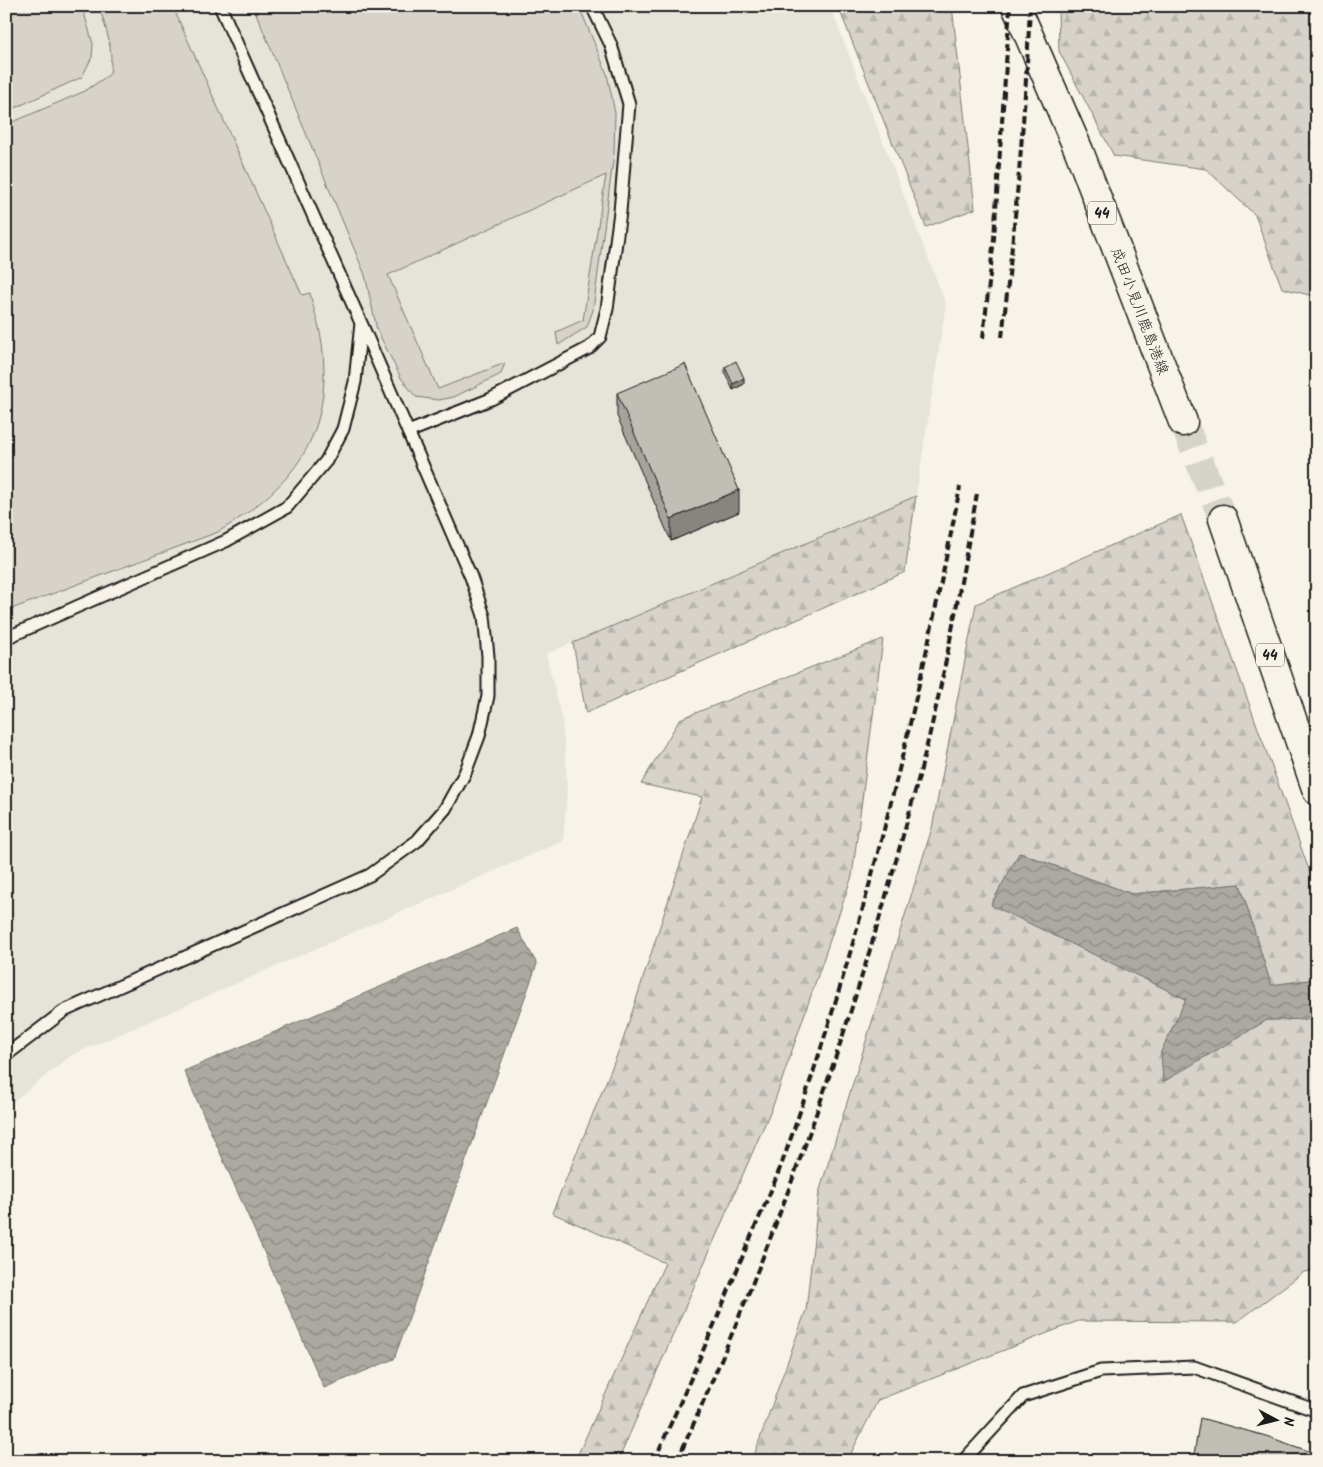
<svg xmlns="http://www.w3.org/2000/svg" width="1323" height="1467" font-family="Kalam,'Klee One',sans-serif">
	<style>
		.built { fill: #e6e3d9 }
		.grass { fill: #d7d3cb; stroke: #7a7874 }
		.forest { fill: url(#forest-firs); stroke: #7a7874 }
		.water { fill: url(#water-waves); stroke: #72716c }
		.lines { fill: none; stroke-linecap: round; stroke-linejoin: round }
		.primary-tunnel { stroke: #d6d3c9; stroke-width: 28; stroke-dasharray: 28 14; stroke-linecap: butt }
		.lane-casing { stroke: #1c1c1c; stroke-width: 15 }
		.primary-casing { stroke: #1c1c1c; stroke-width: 31 }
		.lane { stroke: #f7f3e8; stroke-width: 11 }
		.primary { stroke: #f7f3e8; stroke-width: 28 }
		.rail { stroke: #1c1c1c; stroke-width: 4; stroke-dasharray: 8 4; stroke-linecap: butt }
		.wall { fill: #a5a39c; stroke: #1c1c1c }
		.shaded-wall { fill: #86857f; stroke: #1c1c1c }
		.building { fill: #c0beb5; stroke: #1c1c1c }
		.labels { text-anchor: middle; stroke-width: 4; stroke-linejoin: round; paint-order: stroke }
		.shield { fill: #f7f3e8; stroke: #5e5c59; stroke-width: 1 }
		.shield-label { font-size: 14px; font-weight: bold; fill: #1c1c1c }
		.street-label { font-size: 15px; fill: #1c1c1c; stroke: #f7f3e8 }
	</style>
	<defs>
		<pattern id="forest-firs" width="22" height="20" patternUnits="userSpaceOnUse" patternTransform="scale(1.25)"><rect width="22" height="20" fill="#d7d3cb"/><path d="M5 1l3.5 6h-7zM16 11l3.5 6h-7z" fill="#b8b5ae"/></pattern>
		<pattern id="water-waves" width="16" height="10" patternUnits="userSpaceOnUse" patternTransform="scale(1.25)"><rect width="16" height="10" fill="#aca9a2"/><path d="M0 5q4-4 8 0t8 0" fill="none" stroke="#8b8983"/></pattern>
	</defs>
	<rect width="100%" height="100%" fill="#f7f3e8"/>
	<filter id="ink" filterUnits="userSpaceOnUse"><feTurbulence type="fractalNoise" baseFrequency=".02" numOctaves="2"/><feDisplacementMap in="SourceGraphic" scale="10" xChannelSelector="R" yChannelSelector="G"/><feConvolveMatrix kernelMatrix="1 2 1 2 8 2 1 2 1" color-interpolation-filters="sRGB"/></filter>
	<g filter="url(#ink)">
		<!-- built -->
		<path class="built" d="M 6,6 L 830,6 L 946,304 L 916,496 L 546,654 L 562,720 L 566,761 L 567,790 L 563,841 L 72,1055 L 6,1107 Z"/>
		<!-- grass -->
		<path class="grass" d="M 6,6 L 82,6 L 93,44 L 92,57 L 82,77 L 6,112 Z
			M 99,6 L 171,6 L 176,14 L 302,295 L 310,293 C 314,312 322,333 323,353 C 331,441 289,489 218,532 L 6,611 L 6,125 L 85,91 L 110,74 C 114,50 106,29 99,6 Z
			M 253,6 L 579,6 L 607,74 L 615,113 L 614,154 L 593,310 L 587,327 L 558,345 L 556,332 L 583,320 L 606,175 L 388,275 L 438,389 L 505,363 L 501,374 L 454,397 L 439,400 L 416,397 L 401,378 L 377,330 L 365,275 Z"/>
		<!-- forest -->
		<path class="forest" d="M 838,6 L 952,6 L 975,209 L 926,227 Z
			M 1058,6 L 1317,6 L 1317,297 L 1282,288 L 1255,215 L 1206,169 L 1114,156 L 1059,51 Z
			M 916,496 L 905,572 L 586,713 L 573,643 Z
			M 1181,515 L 1317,892 L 1317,979 L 1271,985 L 1240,884 L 1132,894 L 1020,853 L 991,904 L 1186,999 L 1161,1052 L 1164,1081 L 1267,1020 L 1317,1019 L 1317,1270 L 1304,1272 L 1237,1322 L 1078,1321 L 878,1400 L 847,1461 L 752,1461 L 806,1310 L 819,1193 L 932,828 L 976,604 Z
			M 883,639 L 852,876 L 774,1103 L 618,1461 L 575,1461 L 665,1263 L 552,1213 L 622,1043 L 702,797 L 641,784 L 680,719 Z"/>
		<!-- water -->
		<path class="water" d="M 1019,853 L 1132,894 L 1240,884 L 1271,985 L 1317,979 L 1317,1019 L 1267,1020 L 1163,1082 L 1161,1052 L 1186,999 L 991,905 Z
			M 517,928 L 537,964 L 394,1359 L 324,1388 L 184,1071 Z"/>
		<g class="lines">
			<!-- primary-tunnel -->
			<path class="primary-tunnel" d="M 1183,422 L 1223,519"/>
			<!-- lane casing -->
			<g class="lane-casing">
				<path id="lane" d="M 408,432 L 491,399 L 589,348 L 600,337 L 607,309 L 620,212 L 629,104 L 611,45 L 592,6
					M 6,638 L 226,541 L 287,507 L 326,461 L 343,429 L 355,382 L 361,323 L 220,6
					M 6,1055 L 64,1011 L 370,875 L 417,841 L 445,809 L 465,773 L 479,736 L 488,696 L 488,656 L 484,616 L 471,577 L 361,323
					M 963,1461 L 1023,1396 L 1101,1371 L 1194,1367 L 1317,1411"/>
			</g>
			<!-- primary casing -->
			<g class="primary-casing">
				<path id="primary" d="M 1016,6 L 1079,151 L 1183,422
					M 1223,519 L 1317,791"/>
			</g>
			<!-- lane -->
			<use href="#lane" class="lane"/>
			<!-- primary -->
			<use href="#primary" class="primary"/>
			<!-- rail -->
			<path class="rail" d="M 1002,337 C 1015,227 1025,117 1030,6
				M 983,338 L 994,238 L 1010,6
				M 654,1461 C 686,1390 717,1320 746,1248 C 758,1220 771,1192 782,1163 C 861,943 916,717 960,487
				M 677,1461 C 762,1272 833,1081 890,882 C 908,818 926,754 940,689 C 954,624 965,559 977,494"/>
		</g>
		<!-- wall -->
		<path class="wall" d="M 725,367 L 744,384 L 733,390 L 725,373 Z
			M 617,393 L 739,512 L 671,541 L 617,416 Z"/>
		<!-- shaded-wall -->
		<path class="shaded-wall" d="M 744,378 L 744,384 L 733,390 L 733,384 Z
			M 739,490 L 739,512 L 671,541 L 671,519 Z"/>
		<!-- building -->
		<path class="building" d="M 736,361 L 744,378 L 733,384 L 725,367 Z
			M 685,364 L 739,490 L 671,519 L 617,393 Z
			M 1200,1418 L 1266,1436 L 1317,1454 L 1317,1461 L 1193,1461 Z"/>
	</g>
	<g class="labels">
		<!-- shield labels -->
		<g class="shield">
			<rect x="1088" y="201.5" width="28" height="23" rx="4"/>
			<rect x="1256" y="643.5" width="28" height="23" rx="4"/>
		</g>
		<g class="shield-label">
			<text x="1102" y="218">44</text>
			<text x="1270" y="660">44</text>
		</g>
		<!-- street labels -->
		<g class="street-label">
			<text transform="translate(1140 311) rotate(69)" y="5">成田小見川鹿島港線</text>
		</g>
	</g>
	<!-- margin -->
	<rect width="1323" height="1467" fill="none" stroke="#f7f3e8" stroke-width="25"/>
	<rect x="12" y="12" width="1298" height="1442" fill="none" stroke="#1c1c1c" stroke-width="2" filter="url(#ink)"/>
	<!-- north arrow -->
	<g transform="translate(1276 1420) rotate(97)" stroke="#f7f3e8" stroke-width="4" paint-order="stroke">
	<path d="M0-4L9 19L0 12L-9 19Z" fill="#1c1c1c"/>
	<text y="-8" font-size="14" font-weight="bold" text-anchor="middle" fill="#1c1c1c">N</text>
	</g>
</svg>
